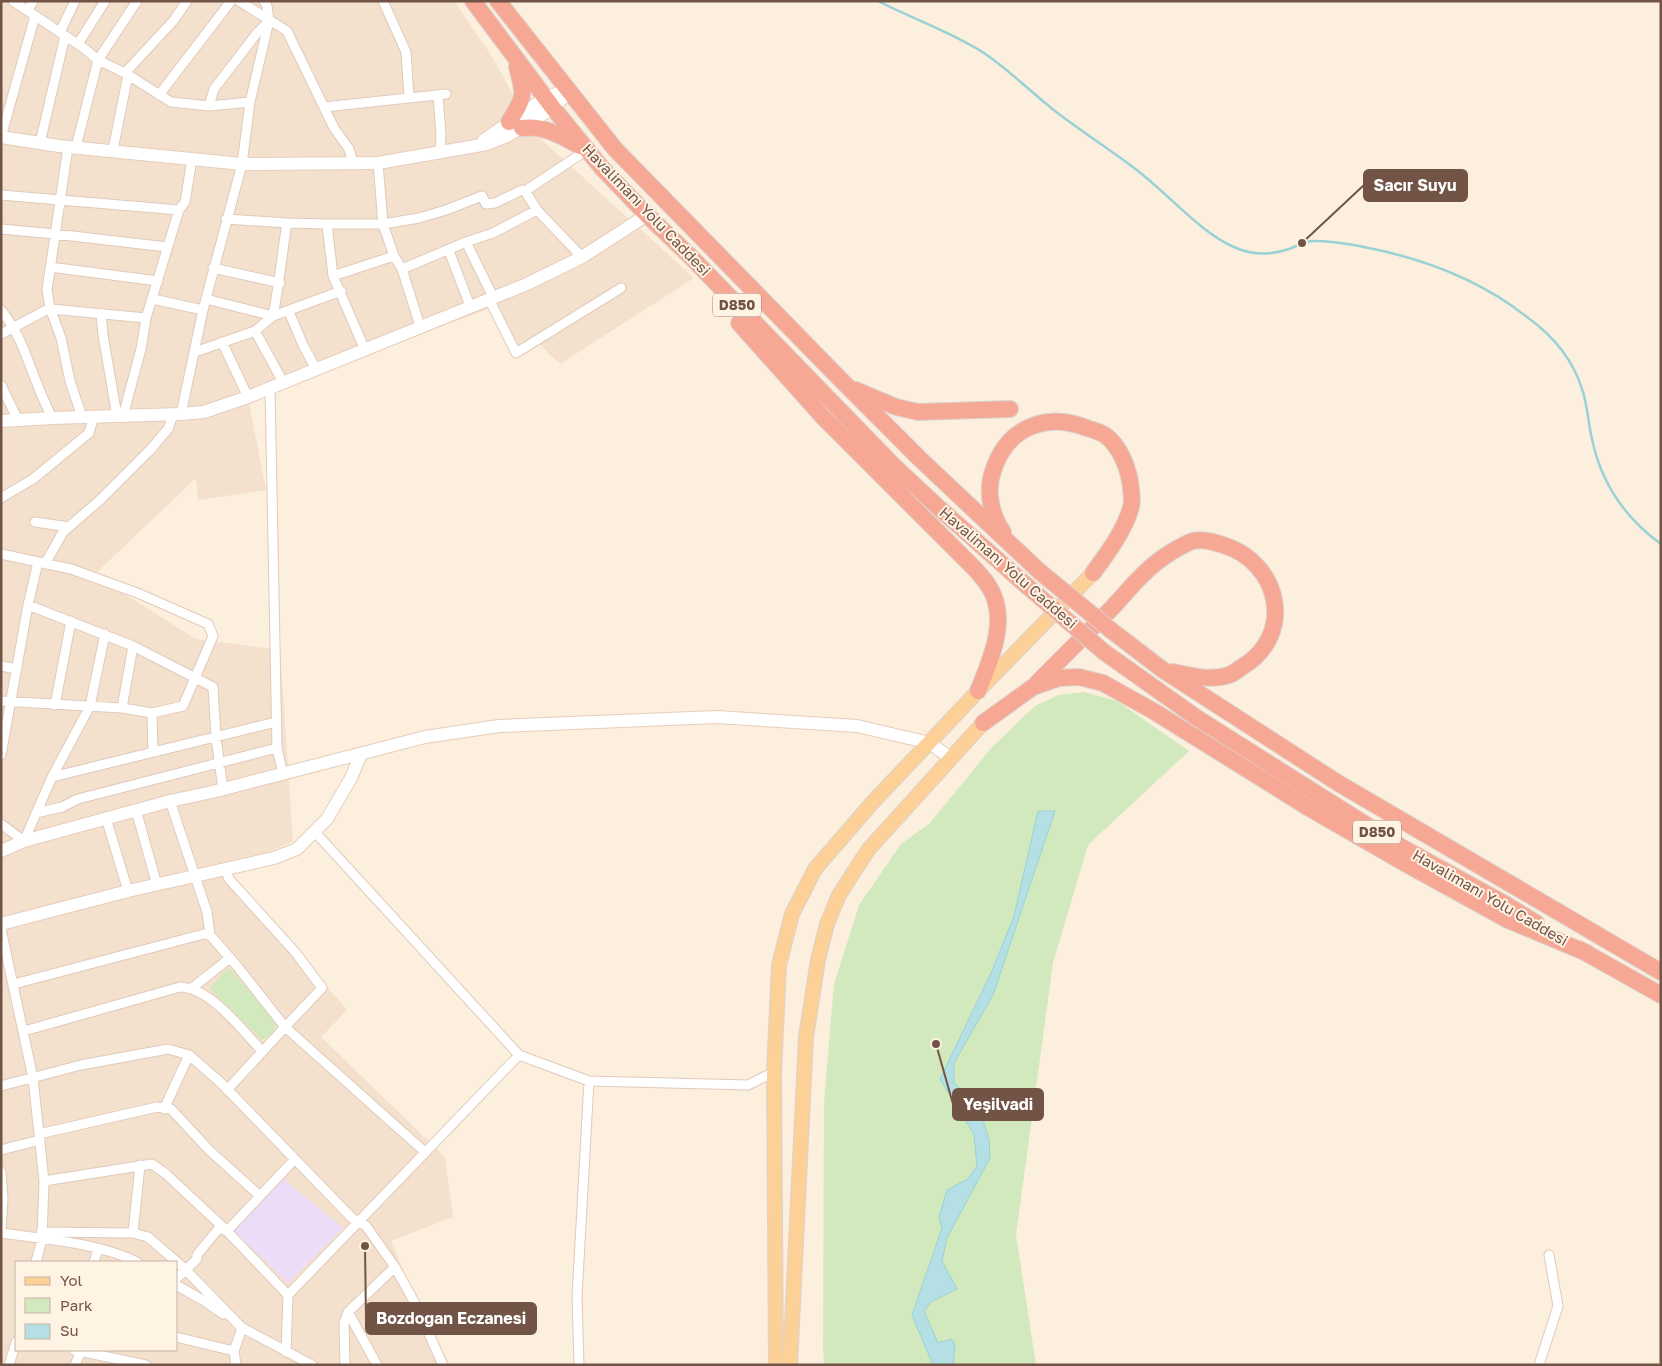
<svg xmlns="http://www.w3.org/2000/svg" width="1662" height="1366" font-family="'Golos Text',sans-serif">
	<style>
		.residential { fill: #f3e0cd; fill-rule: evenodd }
		.education { fill: #ecdcf8 }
		.green { fill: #d2e9be }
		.water { fill: #b4e0e5; stroke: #9ad1d6 }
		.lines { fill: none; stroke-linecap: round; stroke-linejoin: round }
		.stream { stroke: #9ad1d6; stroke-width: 2.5 }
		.street-casing { stroke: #e0cabb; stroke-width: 11 }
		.secondary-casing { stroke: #e7cdbb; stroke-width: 14 }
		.primary-casing { stroke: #dad3cf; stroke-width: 16 }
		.highway-casing { stroke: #dad3cf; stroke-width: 18 }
		.street { stroke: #fff; stroke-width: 9 }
		.secondary { stroke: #fff; stroke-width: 12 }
		.primary { stroke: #fcd096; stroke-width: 14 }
		.highway { stroke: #f7a894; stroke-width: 16 }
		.highway-bridge-casing { stroke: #dad3cf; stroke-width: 18; stroke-linecap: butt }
		.highway-bridge { stroke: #f7a894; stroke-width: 16 }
		.labels { text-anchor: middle; stroke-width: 4; stroke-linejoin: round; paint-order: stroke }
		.shield { fill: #fff3e4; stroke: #9c8476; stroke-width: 1 }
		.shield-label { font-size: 14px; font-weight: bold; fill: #725447 }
		.street-label { font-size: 15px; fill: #725447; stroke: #fff3e4 }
		.leader { fill: none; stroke: #725447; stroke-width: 2 }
		.callout-dot { fill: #725447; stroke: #fff3e4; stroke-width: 2 }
		.callout { fill: #725447; stroke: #725447; stroke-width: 2 }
		.callout-label { font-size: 16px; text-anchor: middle; font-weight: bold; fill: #fff }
	</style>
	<rect width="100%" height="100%" fill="#fcefde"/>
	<!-- residential -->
	<path class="residential" d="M 1,1 L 454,1 L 493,58 L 533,132 L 694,278 L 560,364 L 537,342 L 518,356 L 488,309 L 248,398 L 266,490 L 198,500 L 196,478 L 94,575 L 196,639 L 280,650 L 293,841 L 228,871 L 347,1010 L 321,1037 L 445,1157 L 453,1217 L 391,1241 L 441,1365 L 1,1365 ZM 16,1262 L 176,1262 L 176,1350 L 16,1350 Z"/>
	<!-- education -->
	<path class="education" d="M 282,1178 L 343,1228 L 288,1283 L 233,1230 Z"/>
	<!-- green -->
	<path class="green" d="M 1084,692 L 1117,701 L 1189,751 L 1088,845 L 1053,963 L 1016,1235 L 1036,1365 L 824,1365 L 823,1349 L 824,1103 L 834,984 L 859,905 L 901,844 L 930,823 L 992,747 L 1035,706 L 1058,695 Z
		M 229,968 L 272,1016 L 276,1024 L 273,1032 L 262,1040 L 209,988 Z"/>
	<!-- water -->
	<path class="water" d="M 1038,811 L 1055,811 L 993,995 L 954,1063 L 954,1083 L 979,1107 L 989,1140 L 990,1158 L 947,1238 L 942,1261 L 957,1289 L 931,1302 L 924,1311 L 938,1343 L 951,1339 L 955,1344 L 953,1365 L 933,1365 L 912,1315 L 942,1228 L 939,1217 L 947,1190 L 968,1179 L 977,1166 L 974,1134 L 940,1079 L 992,971 L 1014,916 Z"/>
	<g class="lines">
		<!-- stream -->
		<path class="stream" d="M 878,1 C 913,19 951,32 984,53 C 1009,70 1031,92 1055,111 C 1082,132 1111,150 1138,171 C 1168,194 1201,233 1234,247 C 1251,255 1271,255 1289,249 C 1299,245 1307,240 1318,241 C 1332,241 1346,244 1359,246 C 1419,257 1479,279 1527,317 C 1552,335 1573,360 1582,389 C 1588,406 1588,423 1592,439 C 1601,482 1625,518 1661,544"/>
		<!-- street casing -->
		<g class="street-casing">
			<path id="street" d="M 13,1 L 85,49 L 98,60 L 125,73 L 171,102 L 209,106 L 250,102
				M 239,1 L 287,31 L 334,128 L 349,149 L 353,163
				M 383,1 L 406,52 L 409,98
				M 28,11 L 33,1
				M 60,32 L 75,1
				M 78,44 L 105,1
				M 125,73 L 174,20 L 187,1
				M 159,95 L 231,1
				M 438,95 L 441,135 L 440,154
				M 209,106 L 214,89 L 257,33 L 269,21
				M 324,107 L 446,94
				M 1,137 L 35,16
				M 40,143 L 65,36
				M 68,147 L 47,290 L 50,308 L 61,338 L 70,381 L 82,417
				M 76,147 L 98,60 L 137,1
				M 113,150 L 128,75
				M 1,195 L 179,210
				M 226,219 L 287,223 L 327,224
				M 1,229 L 55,234 L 167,247
				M 466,242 L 493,297
				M 449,251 L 470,306
				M 582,257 L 537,210 L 525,191 L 587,150
				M 50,267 L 158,281
				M 213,268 L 280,283
				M 402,269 L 466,242 L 493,233 L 537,210
				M 333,276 L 394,256
				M 153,299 L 203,310
				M 206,299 L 273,316 C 279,285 282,254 287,223
				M 489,299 L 516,353 L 621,288
				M 51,309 L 146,318
				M 1,310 C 21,335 26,357 38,386 C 42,397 47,407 52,418
				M 289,312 L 303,345 L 316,369
				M 101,313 L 103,335 L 117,416
				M 420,326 L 402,269 L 394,256 L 383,224 L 419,218 L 446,210 L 482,196 L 486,204 L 495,203 L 522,190 L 525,191
				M 255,331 L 283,382
				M 1,334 L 50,308
				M 222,342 L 248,397
				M 365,350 L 333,276 L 327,224 L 383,224 L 378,163
				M 195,352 L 255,331 L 273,316 L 341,291
				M 1,385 L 18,420
				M 270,388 L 277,748 L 283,774
				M 181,414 L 203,310 L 242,164 L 250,102 L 269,21 L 267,6 L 264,1
				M 123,416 L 141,349 L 146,318 L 179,210 L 185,202 L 192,159
				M 1,498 L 33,479 L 89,433 L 94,416
				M 35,522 L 69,527
				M 1,554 L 71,569 L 140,594 L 208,624 L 213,636 L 183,706 L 152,713 L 153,752
				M 45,564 L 63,532 L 100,500 L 151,449 L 168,429 L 173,415
				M 28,605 L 133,646 L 213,687 L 216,737 L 223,790
				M 1,666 L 17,669
				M 1,701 L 122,708 L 152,713
				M 55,705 L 71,621
				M 122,708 L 133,646
				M 1,755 L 28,605 L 38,562
				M 52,777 L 276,722
				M 170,801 L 207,912 L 210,935
				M 136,810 L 157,885
				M 36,813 L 62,807 L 78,799 L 277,748
				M 106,818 L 128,891
				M 1,824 L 24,841 L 52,777 L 90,706 L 105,634
				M 225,869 L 229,879 L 296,953 L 322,988 L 285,1027 L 425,1152
				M 1,929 L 33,1078 L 44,1181 L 42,1239 L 36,1262
				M 14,984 L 204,934 L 210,935 L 237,966 L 285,1027 L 227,1090
				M 192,988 L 230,958
				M 24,1031 L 180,987 C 211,988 242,1030 262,1051
				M 519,1055 L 589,1081 L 748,1085 L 774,1072
				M 1,1086 L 81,1065 L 168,1049 L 189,1055 L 221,1083 L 352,1218 L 366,1226 L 395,1267 L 416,1305 L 443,1365
				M 164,1109 L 189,1055
				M 39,1134 L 157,1107 L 171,1109 L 209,1150 L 260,1196
				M 1,1150 L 40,1140
				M 1,1172 L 3,1199 L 1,1230
				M 44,1181 L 152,1164 L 166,1174 L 227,1231 L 288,1295
				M 41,1232 L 133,1233 L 148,1237 L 186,1270 L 242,1328 L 234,1351 L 236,1365
				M 1,1233 C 44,1239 99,1243 137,1262
				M 133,1233 L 140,1165
				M 94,1262 L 98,1249
				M 176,1279 L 197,1259 L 197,1255 L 219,1228 L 227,1231 L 295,1159
				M 176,1285 L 206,1302 L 223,1314
				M 348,1312 L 377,1365
				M 239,1326 L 312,1365
				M 176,1337 L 234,1351
				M 74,1350 L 146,1365
				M 286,1352 L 288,1295 L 519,1055 L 314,831
				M 9,1365 L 16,1342
				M 75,1365 L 81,1351
				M 345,1365 L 344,1323 L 348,1312 L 395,1267
				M 579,1365 L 577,1297 L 589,1081
				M 1539,1365 L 1558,1306 L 1549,1255"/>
		</g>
		<!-- secondary casing -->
		<g class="secondary-casing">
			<path id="secondary" d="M 1,137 L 59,146 L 242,164 L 378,163 L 487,144 L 505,137 L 553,108 L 569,92
				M 484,140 L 545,98 L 567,90
				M 1,421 L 52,418 L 181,414 L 204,412 L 248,397 L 527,284 L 582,257 L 647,215
				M 1,851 L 24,841 L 170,801 L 212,792 L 425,737 L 499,726 L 717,717 L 857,726 L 930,743 L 950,758
				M 1,924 L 128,891 L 274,858 L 297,849 L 327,819 L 351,778 L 361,754"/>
		</g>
		<!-- primary casing -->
		<g class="primary-casing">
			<path id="primary" d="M 776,1365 L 774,1072 L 779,965 L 792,914 L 815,869 L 872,803 L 978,691 L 1093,573
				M 790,1365 L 806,1037 L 818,960 L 827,924 L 839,895 L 868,850 L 983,723"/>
		</g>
		<!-- highway casing -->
		<g class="highway-casing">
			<path id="highway" d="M 473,1 L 553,108 L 602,168 L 647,215 L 689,255 L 894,466 L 939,508 L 1027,586
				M 498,1 L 615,149 L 845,384 L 920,459 L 1039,571
				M 509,122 C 525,96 525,96 517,67
				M 522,128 C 544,125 561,136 580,146
				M 739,323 L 823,417 L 976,570 C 980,575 985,580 988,585 C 1010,617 991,659 978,691
				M 856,390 L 896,407 L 918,412 L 1010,409
				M 1003,532 C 991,515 986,491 993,471 C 1007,427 1046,412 1087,428 C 1093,430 1100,432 1105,435 C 1121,447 1129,470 1131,488 C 1131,494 1133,502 1131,507 C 1125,530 1107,554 1093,573
				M 1112,631 L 1163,670 L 1338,783 L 1661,972
				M 1104,652 L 1197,718 L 1268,763 L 1403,848 L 1505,904 L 1536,923
				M 1037,683 C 1062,658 1087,633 1112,608 C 1126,593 1140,575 1157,562 C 1166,555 1179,547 1190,542 C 1199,538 1214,542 1223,545 C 1280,562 1296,635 1242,667 C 1238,670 1234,673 1229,675 C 1211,681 1191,676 1173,672
				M 983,723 L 1033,687 L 1059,678 L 1079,677 L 1103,683 L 1155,712 L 1309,808 L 1408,865 L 1508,920 L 1587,953
				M 1579,949 L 1661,995"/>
		</g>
		<!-- street -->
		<use href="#street" class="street"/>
		<!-- secondary -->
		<use href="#secondary" class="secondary"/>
		<!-- primary -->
		<use href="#primary" class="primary"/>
		<!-- highway -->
		<use href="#highway" class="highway"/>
		<!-- highway-bridge casing -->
		<g class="highway-bridge-casing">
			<path id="highway-bridge" d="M 1039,571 L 1112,631
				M 1027,586 L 1104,652"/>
		</g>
		<!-- highway-bridge -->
		<use href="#highway-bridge" class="highway-bridge"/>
	</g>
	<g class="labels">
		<!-- shield labels -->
		<g class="shield">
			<rect x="713" y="293.5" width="48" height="23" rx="4"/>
			<rect x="1353" y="820.5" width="48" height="23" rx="4"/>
		</g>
		<g class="shield-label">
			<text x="737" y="310">D850</text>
			<text x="1377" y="837">D850</text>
		</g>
		<!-- street labels -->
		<g class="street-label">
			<text transform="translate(646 210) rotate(46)" y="5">Havalimanı Yolu Caddesi</text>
			<text transform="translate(1008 568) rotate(41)" y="5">Havalimanı Yolu Caddesi</text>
			<text transform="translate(1490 898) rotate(30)" y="5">Havalimanı Yolu Caddesi</text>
		</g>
	</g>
	<!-- callouts -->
	<path class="leader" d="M1302 243L1364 185M936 1044L953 1104M365 1246L366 1319"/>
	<g class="callout-dot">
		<circle cx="1302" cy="243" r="5"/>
		<circle cx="936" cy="1044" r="5"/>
		<circle cx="365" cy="1246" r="5"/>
	</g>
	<g class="callout">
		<rect x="1364" y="170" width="103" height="31" rx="5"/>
		<rect x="953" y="1089" width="90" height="31" rx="5"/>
		<rect x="366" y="1303" width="170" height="31" rx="5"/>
	</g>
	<g class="callout-label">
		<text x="1415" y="191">Sacır Suyu</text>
		<text x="998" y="1110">Yeşilvadi</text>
		<text x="451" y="1324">Bozdoğan Eczanesi</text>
	</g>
	<!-- border -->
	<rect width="1662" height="1366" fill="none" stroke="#725447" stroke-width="5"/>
	<!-- legend -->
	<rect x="15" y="1261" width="162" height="90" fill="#fff3e4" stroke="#c7b3a5"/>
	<rect x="25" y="1277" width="25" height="8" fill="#fcd096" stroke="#c7b3a5"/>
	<text x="60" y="1286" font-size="15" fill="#725447">Yol</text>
	<rect x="25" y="1298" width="25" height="15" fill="#d2e9be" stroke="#c7b3a5"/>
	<text x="60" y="1311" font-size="15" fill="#725447">Park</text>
	<rect x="25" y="1324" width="25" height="15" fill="#b4e0e5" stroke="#c7b3a5"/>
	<text x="60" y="1336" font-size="15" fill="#725447">Su</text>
</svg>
